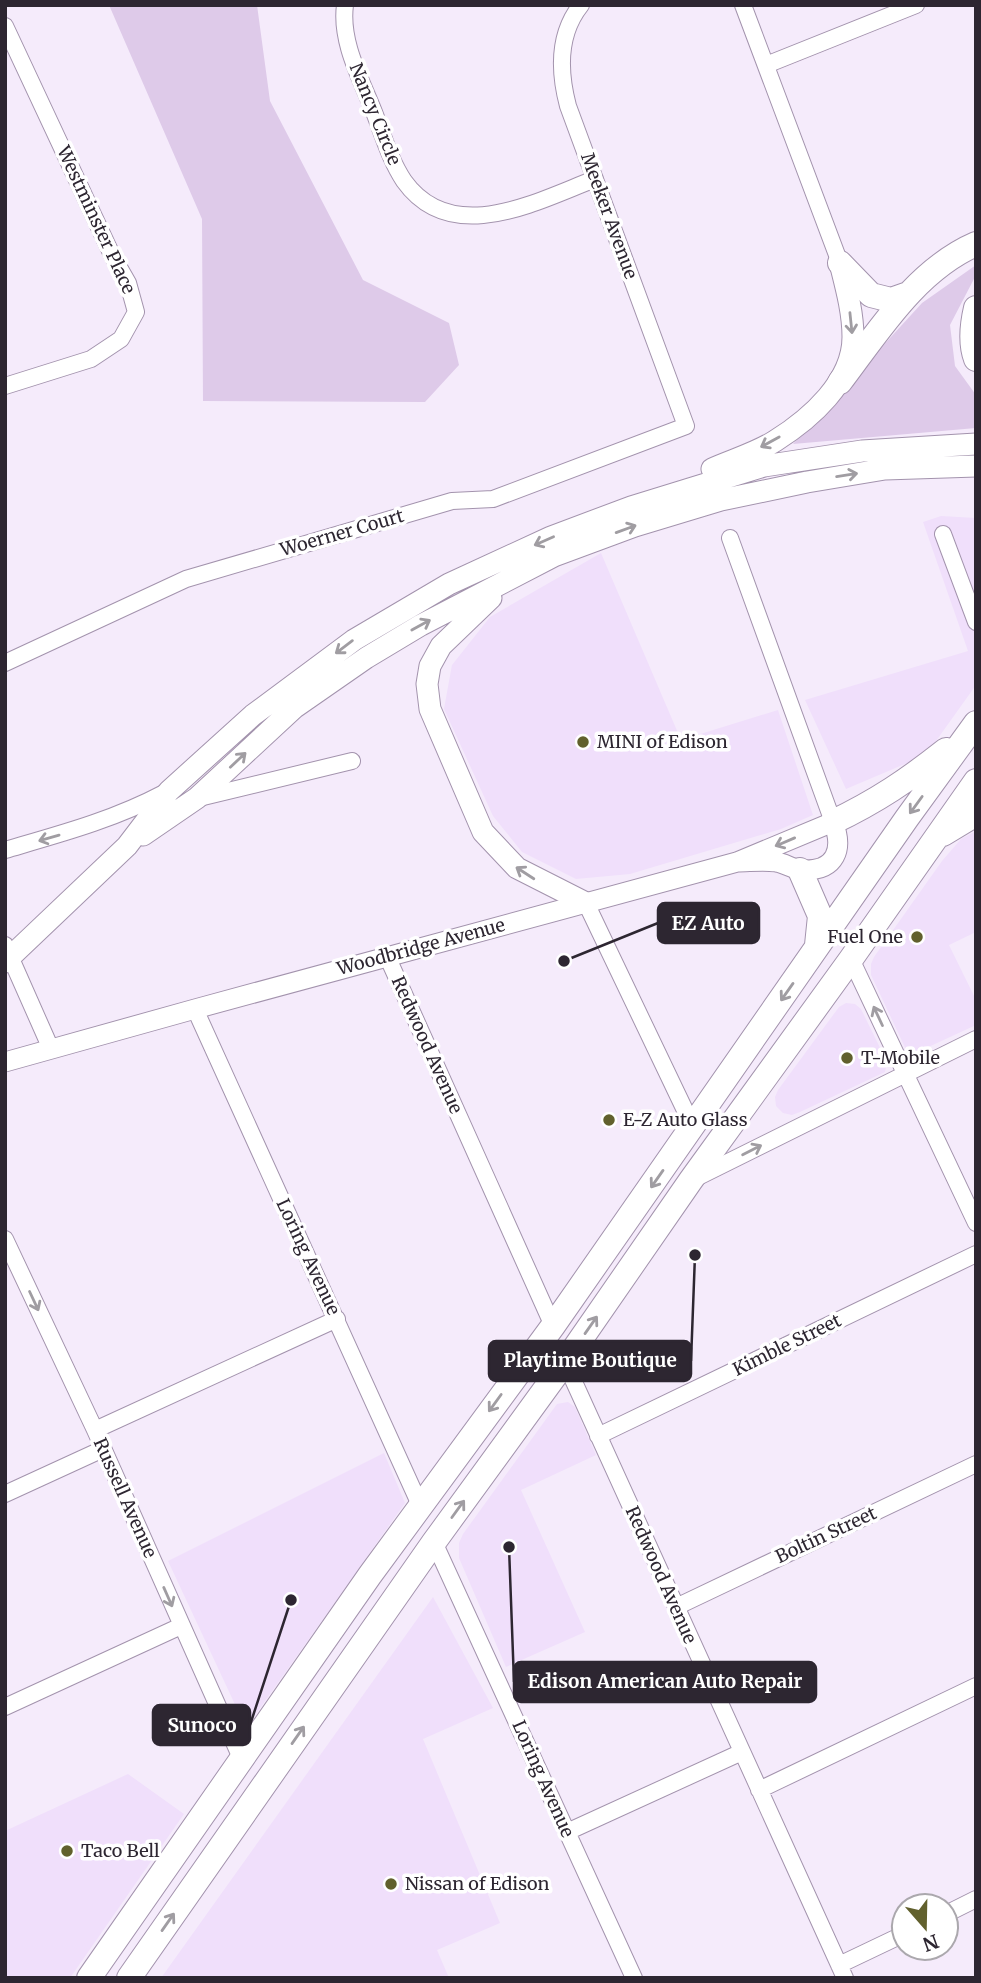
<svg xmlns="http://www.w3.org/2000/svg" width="981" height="1983" font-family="Merriweather,serif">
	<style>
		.built { fill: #f0dffb }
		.green { fill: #decae9 }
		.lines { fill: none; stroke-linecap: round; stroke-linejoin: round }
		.minor-casing { stroke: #a393ad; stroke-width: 18 }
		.tertiary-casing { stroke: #a393ad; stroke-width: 21 }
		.secondary-casing { stroke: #a393ad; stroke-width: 23 }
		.trunk-casing { stroke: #a393ad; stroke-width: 26 }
		.minor { stroke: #fff; stroke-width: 16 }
		.tertiary { stroke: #fff; stroke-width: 19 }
		.secondary { stroke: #fff; stroke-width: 21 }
		.trunk { stroke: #fff; stroke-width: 24 }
		.oneway { stroke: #a09da2 }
		.poi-dot { fill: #61602d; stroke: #fff; stroke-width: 2.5 }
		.labels { text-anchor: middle; stroke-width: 7; stroke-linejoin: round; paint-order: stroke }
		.street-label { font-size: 18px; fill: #2d2631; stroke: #fff }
		.poi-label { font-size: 18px; fill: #2d2631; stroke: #fff; text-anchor: start }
		.leader { fill: none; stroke: #2d2631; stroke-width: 2.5 }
		.callout-dot { fill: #2d2631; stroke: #fff; stroke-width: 2.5 }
		.callout { fill: #2d2631; stroke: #2d2631; stroke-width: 2.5 }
		.callout-label { font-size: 19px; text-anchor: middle; font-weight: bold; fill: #fff }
	</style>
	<rect width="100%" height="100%" fill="#f5ebfb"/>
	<!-- built -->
	<path class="built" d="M 941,516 L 976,518 L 976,685 L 926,755 L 846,789 L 805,700 L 968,651 L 923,522 Z
		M 601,553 L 681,740 L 778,710 L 813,815 L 781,829 L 630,874 L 576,879 L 522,852 L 493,816 L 444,709 L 452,665 L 490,617 Z
		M 976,831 L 976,932 L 949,945 L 976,1000 L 976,1025 L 909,1056 L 871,975 L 871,964 L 874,957 L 942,861 L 961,839 Z
		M 846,1003 L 855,1004 L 861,1009 L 887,1062 L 885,1072 L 800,1112 L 792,1115 L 783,1113 L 776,1106 L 775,1097 L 778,1090 L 839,1007 Z
		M 568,1402 L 575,1407 L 596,1455 L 521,1490 L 585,1632 L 506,1667 L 459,1558 L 459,1543 L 463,1534 L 557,1404 Z
		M 384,1453 L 405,1503 L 246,1728 L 168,1561 Z
		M 433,1597 L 493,1708 L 423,1739 L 500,1923 L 437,1950 L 449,1978 L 161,1978 Z
		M 128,1774 L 184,1814 L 70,1978 L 5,1978 L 5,1831 Z"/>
	<!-- green -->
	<path class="green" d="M 109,5 L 257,5 L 270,101 L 363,280 L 449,323 L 459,365 L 425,402 L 203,401 L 202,219 Z
		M 976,265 L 976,275 L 950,325 L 955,366 L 976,395 L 976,428 L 793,444 L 922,303 Z"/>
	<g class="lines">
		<!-- minor casing -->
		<g class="minor-casing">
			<path id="minor" d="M 345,5 C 340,42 361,79 374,112 C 383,135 390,160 404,181 C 452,248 537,201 595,179
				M 743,5 L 840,263
				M 5,26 L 112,255 L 128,283 L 136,312 L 121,339 L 91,359 L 5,386
				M 766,65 L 916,5
				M 943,534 L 976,622
				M 730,538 L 833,822
				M 5,663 L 186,579 L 452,501 L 493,499 L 686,426 L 568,106 C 559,72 557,35 581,5
				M 199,798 L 352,761
				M 5,850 C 60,834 113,820 164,793
				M 586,903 L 693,1127
				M 5,945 L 51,1049
				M 387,956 L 553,1326
				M 851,959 L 976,1223
				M 195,1009 L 420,1505
				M 696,1178 L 976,1039
				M 5,1239 L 95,1430 L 241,1758
				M 565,1362 L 845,1978
				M 95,1430 L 337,1319
				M 598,1436 L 976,1254
				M 5,1494 L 103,1449
				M 434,1542 L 634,1978
				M 676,1607 L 976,1464
				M 5,1707 L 181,1626
				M 759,1790 L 976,1686
				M 567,1832 L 742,1752
				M 946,1914 L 976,1899
				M 839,1965 L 904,1934"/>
		</g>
		<!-- tertiary casing -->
		<g class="tertiary-casing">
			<path id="tertiary" d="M 5,1062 L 195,1009 L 737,862 L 833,822 C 844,849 836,871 803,870 C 794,870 785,863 776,862 C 764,860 749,862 737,862"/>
		</g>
		<!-- secondary casing -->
		<g class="secondary-casing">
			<path id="secondary" d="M 712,469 C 732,460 756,453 775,441 C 810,419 853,382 853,337 C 853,312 846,287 840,263
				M 491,598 L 441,646 L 430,666 L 427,684 L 430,709 L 483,832 L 517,868 L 586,903
				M 143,835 L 197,798 L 294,708 L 366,658 L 421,625 L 554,556 L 635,526 L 721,500 L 807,482 L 885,469 L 976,466
				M 5,962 L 127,846 L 169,791 L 253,715 L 354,640 L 449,584 L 551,537 L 631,507 L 764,466 L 862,451 L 976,444"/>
		</g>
		<!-- trunk casing -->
		<g class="trunk-casing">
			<path id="trunk" d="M 840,263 L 871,295 L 891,300 L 908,294
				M 976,308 C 972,325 970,343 976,359
				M 840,382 C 878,332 916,270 976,244
				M 833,822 C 877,801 908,780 946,750
				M 943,834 L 976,814
				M 800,870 L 820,916 L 817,945
				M 89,1978 L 370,1575 L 553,1326 L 907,818 L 976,723
				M 129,1978 L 434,1542 L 565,1362 L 691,1180 L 851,959 L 976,781"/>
		</g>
		<!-- minor -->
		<use href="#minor" class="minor"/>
		<!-- tertiary -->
		<use href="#tertiary" class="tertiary"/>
		<!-- secondary -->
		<use href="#secondary" class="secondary"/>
		<!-- trunk -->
		<use href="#trunk" class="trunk"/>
	</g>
	<!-- one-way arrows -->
	<defs><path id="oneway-shaft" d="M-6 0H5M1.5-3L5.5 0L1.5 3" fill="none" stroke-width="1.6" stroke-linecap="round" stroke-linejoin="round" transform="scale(1.75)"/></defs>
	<g class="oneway">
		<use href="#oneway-shaft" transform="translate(851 323) rotate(84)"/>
		<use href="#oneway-shaft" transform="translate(770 442) rotate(151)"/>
		<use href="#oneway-shaft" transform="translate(847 475) rotate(-9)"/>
		<use href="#oneway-shaft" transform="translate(626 529) rotate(-20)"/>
		<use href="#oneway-shaft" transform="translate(544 541) rotate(156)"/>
		<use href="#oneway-shaft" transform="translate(421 625) rotate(-29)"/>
		<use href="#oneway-shaft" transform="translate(344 647) rotate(143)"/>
		<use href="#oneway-shaft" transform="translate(238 760) rotate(-43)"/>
		<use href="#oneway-shaft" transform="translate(916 805) rotate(126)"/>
		<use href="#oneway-shaft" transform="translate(49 838) rotate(164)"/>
		<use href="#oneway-shaft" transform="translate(785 842) rotate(157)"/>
		<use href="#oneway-shaft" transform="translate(525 873) rotate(-147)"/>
		<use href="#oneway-shaft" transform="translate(787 992) rotate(125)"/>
		<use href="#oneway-shaft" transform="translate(878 1016) rotate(-115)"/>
		<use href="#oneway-shaft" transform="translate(752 1150) rotate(-27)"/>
		<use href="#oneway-shaft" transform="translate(657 1179) rotate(125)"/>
		<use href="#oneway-shaft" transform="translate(34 1301) rotate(65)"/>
		<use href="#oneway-shaft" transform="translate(591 1325) rotate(-55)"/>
		<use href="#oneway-shaft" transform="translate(495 1403) rotate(126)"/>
		<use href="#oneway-shaft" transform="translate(458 1509) rotate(-54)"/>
		<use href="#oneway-shaft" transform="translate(168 1597) rotate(66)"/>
		<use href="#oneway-shaft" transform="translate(298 1735) rotate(-55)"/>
		<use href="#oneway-shaft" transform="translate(168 1922) rotate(-55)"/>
	</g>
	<!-- markers -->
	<g class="poi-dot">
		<circle cx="583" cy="742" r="7"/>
		<circle cx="917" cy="937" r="7"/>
		<circle cx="847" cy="1058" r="7"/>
		<circle cx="609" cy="1120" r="7"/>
		<circle cx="67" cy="1851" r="7"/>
		<circle cx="391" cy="1884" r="7"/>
	</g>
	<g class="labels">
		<!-- street labels -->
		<g class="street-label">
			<text transform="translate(375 114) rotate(68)" y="6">Nancy Circle</text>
			<text transform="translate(609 216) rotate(70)" y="6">Meeker Avenue</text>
			<text transform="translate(96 220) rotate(65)" y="6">Westminster Place</text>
			<text transform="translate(342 533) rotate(-16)" y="6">Woerner Court</text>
			<text transform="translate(421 947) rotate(-15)" y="6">Woodbridge Avenue</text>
			<text transform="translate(427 1045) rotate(66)" y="6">Redwood Avenue</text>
			<text transform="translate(308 1257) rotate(65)" y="6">Loring Avenue</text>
			<text transform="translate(787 1345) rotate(-26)" y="6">Kimble Street</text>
			<text transform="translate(125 1498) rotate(66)" y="6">Russell Avenue</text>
			<text transform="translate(826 1535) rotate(-25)" y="6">Boltin Street</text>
			<text transform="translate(661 1575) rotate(66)" y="6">Redwood Avenue</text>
			<text transform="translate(543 1779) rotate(66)" y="6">Loring Avenue</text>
		</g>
		<!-- poi labels -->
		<g class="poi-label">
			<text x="597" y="748">MINI of Edison</text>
			<text x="903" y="943" text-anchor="end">Fuel One</text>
			<text x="861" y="1064">T-Mobile</text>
			<text x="623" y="1126">E-Z Auto Glass</text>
			<text x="81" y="1857">Taco Bell</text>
			<text x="405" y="1890">Nissan of Edison</text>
		</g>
	</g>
	<!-- callouts -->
	<path class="leader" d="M564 961L658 923M695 1255L691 1361M509 1547L514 1682M291 1600L250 1725"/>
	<g class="callout-dot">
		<circle cx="564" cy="961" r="7"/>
		<circle cx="695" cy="1255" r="7"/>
		<circle cx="509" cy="1547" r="7"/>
		<circle cx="291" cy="1600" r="7"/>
	</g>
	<g class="callout">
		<rect x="658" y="903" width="101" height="40" rx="7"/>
		<rect x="489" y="1341" width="202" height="40" rx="7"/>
		<rect x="514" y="1662" width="302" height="40" rx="7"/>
		<rect x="153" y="1705" width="97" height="40" rx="7"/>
	</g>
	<g class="callout-label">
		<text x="708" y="930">EZ Auto</text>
		<text x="590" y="1367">Playtime Boutique</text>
		<text x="665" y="1688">Edison American Auto Repair</text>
		<text x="202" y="1732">Sunoco</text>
	</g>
	<!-- border -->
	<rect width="981" height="1983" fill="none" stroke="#2d2631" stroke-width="14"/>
	<!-- north arrow -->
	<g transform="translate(925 1927) rotate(160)"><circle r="33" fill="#ffffff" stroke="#aba8ad" stroke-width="2"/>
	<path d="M0-5L12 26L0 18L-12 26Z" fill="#61602d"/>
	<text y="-10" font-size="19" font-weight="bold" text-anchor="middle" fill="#2d2631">N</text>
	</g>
</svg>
